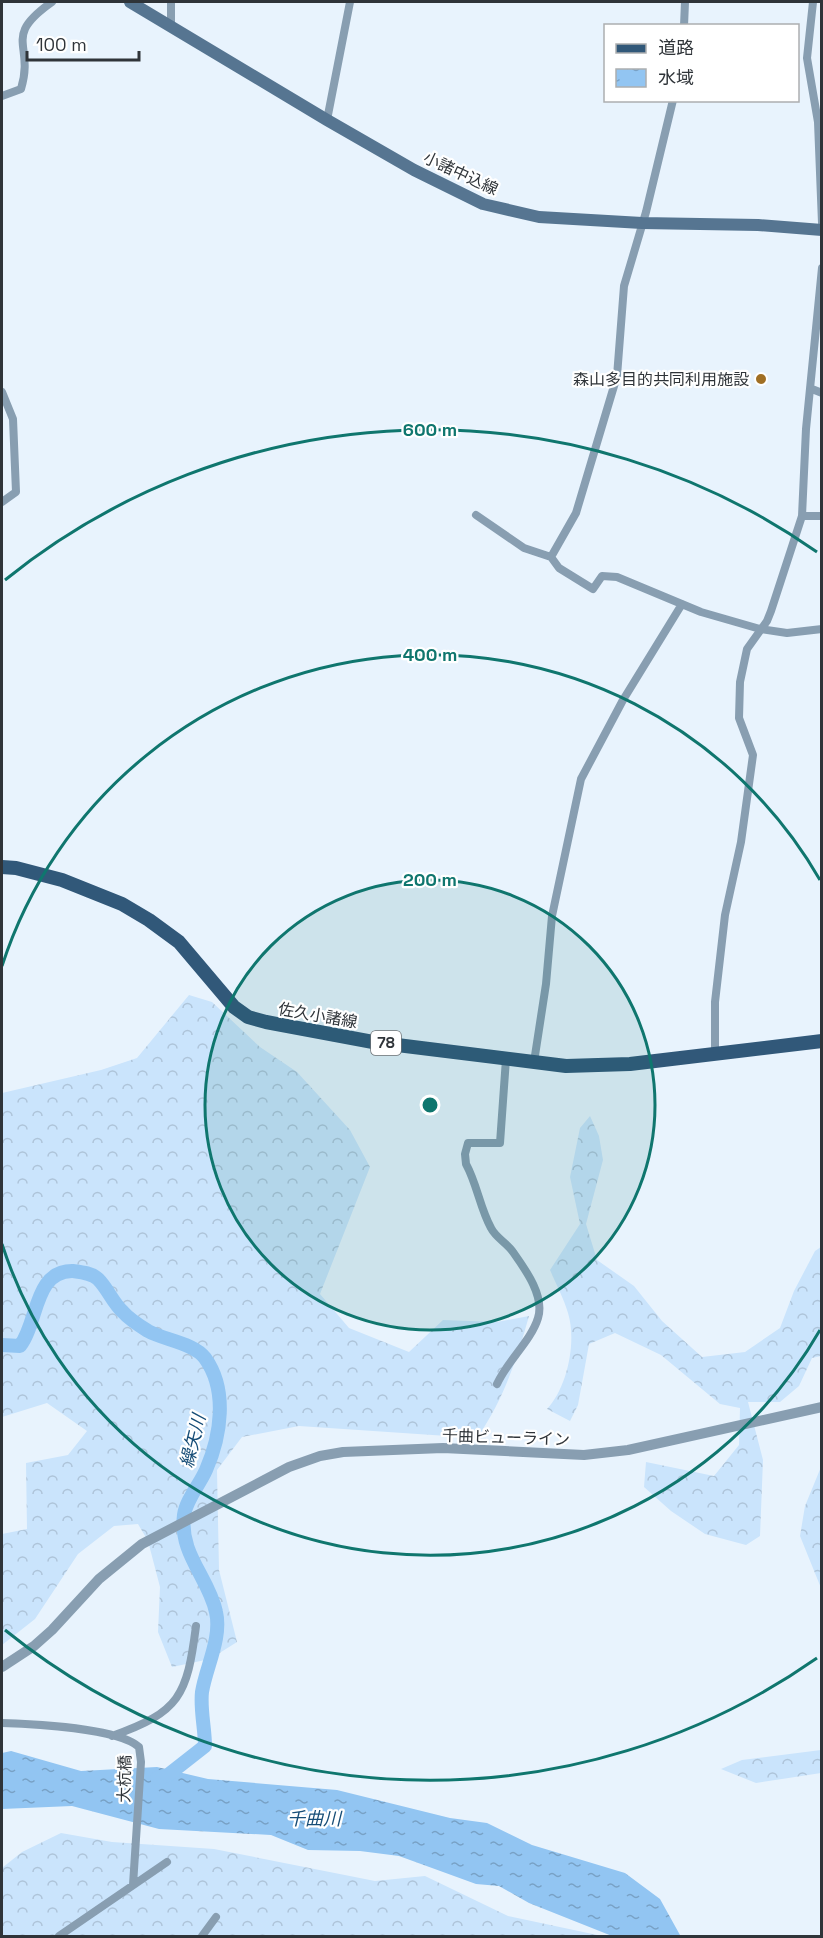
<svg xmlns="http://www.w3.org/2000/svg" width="823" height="1938" font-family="'Space Grotesk','Noto Sans JP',sans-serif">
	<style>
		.forest { fill: url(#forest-crowns) }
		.water { fill: url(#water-ripples) }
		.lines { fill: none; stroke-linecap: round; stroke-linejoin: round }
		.river { stroke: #92c5f2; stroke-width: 14 }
		.minor { stroke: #889eb1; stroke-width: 8 }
		.tertiary { stroke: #889eb1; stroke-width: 10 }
		.secondary { stroke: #567591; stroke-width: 12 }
		.primary { stroke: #315879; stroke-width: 14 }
		.ring { fill: none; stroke: #0f766e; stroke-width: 3 }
		.poi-dot { fill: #a06f24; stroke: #fff; stroke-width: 2 }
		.labels { text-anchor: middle; stroke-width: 4.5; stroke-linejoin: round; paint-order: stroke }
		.shield { fill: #fff; stroke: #6d7174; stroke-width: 1.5 }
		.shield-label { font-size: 15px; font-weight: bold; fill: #2f3439 }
		.street-label { font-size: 16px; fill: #2f3439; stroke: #fff }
		.poi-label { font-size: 16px; fill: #2f3439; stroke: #fff; text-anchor: end }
		.water-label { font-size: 18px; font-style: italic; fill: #164d77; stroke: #fff }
		.centre { fill: #0f766e; stroke: #fff; stroke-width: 3 }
		.ring-label { font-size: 18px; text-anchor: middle; font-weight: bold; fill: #0f766e; stroke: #fff; stroke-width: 4.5; stroke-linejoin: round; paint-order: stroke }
	</style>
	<defs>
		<pattern id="forest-crowns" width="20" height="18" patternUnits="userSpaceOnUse" patternTransform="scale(1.5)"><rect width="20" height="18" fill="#cae4fc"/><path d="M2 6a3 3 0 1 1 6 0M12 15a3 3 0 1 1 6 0" fill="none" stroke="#aec4d9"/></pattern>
		<pattern id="water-ripples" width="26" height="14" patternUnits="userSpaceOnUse" patternTransform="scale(1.5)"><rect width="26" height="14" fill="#92c5f2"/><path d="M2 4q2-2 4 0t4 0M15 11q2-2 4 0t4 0" fill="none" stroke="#78a1c5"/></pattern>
	</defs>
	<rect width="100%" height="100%" fill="#e8f3fd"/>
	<!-- forest -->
	<path class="forest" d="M 189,995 L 212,1002 L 260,1047 L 297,1072 L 350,1130 L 370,1167 L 320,1294 L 349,1328 L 409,1352 L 443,1320 L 497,1322 L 529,1316 C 517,1359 503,1401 477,1438 L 299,1426 L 242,1437 L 217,1470 L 219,1570 L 237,1642 L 210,1659 L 172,1667 L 158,1632 L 160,1587 L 148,1541 L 138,1524 L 114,1526 L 78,1554 L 35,1619 L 2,1645 L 2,1534 L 27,1529 L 26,1463 L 68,1455 L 87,1431 L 47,1403 L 2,1417 L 2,1093 L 101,1070 L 137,1058 Z
		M 590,1116 L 599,1136 L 603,1160 L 586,1224 L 597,1260 L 634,1286 L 662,1321 L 702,1357 L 745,1352 L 780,1328 L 794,1291 L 815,1251 L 821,1247 L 821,1356 L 812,1358 L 799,1386 L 780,1402 L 748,1402 L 763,1460 L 760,1536 L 746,1545 L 705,1534 L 671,1511 L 644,1487 L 646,1462 L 714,1476 L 739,1445 L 740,1408 L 720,1404 L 661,1355 L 615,1333 L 589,1344 L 578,1405 L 570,1421 L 547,1409 C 567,1388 577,1342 568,1313 C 564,1299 556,1284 550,1270 L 580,1224 L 570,1177 L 580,1128 Z
		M 821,1467 L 822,1588 L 821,1588 L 800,1536 L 805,1506 Z
		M 821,1750 L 821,1773 L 756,1783 L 721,1769 L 742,1760 Z
		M 61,1833 L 112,1842 L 214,1849 L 375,1881 L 425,1876 L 508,1916 L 602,1936 L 2,1936 L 2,1868 L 22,1852 Z"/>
	<!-- water -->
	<path class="water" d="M 11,1751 L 81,1771 L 157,1767 L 208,1779 L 337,1790 L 450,1818 L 487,1823 L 532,1845 L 625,1873 L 660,1899 L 680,1935 L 684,1936 L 612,1936 L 529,1903 L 499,1886 L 476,1884 L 399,1856 L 360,1851 L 308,1850 L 271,1835 L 159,1829 L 72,1806 L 2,1809 L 2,1753 Z"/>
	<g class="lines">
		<!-- river -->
		<path class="river" d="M 2,1345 L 20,1346 C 38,1323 34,1270 73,1271 C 81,1272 92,1273 98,1279 C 108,1289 113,1303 123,1312 C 129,1319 140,1326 148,1331 C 164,1340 194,1343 205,1358 C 228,1390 221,1436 206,1470 C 200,1484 186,1500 184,1515 C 179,1554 209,1578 216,1612 C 222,1638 206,1667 202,1692 C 200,1709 205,1729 205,1746 L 168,1775 L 157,1778"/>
		<!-- minor -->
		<path class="minor" d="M 813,2 L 807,58 L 818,122 L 822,223
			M 171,26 L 171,2
			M 684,26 L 685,2
			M 2,96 L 21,89 C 35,43 1,38 52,2
			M 327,120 L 350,2
			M 812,389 L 822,393
			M 2,392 L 13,419 L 16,492 L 2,502
			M 476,515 L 524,548 L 551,557 L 559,568 L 593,589 L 602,576 L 617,577 L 701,612 L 760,629 L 787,633 L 822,629
			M 802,516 L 822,516
			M 551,557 L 576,513 L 617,376 L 624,286 L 646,212 L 673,100
			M 715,1055 L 715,1002 L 725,915 L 741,842 L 753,755 L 739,718 L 740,682 L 747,649 L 767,621 L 771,611 L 802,516 L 806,429 L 822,268
			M 534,1062 L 546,984 L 552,916 L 581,779 L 623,700 L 682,604
			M 497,1384 C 508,1360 531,1341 538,1318 C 545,1296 525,1269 513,1252 C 507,1243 496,1238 491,1228 C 480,1208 477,1184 466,1164 L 465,1154 L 468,1143 L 500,1143 L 506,1059
			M 2,1723 C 32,1724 118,1728 139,1747 L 141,1762 L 133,1885
			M 112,1736 C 180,1712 187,1696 196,1626
			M 59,1936 L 167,1862
			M 202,1936 L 216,1917"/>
		<!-- tertiary -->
		<path class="tertiary" d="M 2,1667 L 34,1646 L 52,1630 L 99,1579 L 142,1544 L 289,1467 L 320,1456 L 343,1452 L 443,1448 L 584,1455 L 628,1450 L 822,1407"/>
		<!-- secondary -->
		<path class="secondary" d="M 130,2 L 327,120 L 414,170 L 483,204 L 539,217 L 642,223 L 758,225 L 822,230"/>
		<!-- primary -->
		<path class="primary" d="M 2,867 L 16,868 L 62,880 L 122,904 L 149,920 L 179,942 L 234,1007 L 248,1017 L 266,1022 L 373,1042 L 566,1066 L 630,1064 L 822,1041"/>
	</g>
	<!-- distance rings -->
	<circle cx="430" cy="1105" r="225" fill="#0f766e" fill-opacity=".12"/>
	<g class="ring">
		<circle cx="430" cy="1105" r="225"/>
		<path d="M820 1330A450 450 0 0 1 2 1244M2 966A450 450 0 0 1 820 880"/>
		<path d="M817 1658A675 675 0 0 1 5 1630M5 580A675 675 0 0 1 817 552"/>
	</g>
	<!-- markers -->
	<circle class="poi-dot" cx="761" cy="379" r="6"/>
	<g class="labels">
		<!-- shield labels -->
		<rect class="shield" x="371" y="1031" width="30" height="24" rx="4.5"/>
		<g class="shield-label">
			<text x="386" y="1048">78</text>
		</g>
		<!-- street labels -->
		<g class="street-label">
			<text transform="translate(461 173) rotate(25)" y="6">小諸中込線</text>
			<text transform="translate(318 1015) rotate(10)" y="6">佐久小諸線</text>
			<text transform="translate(506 1437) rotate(2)" y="6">千曲ビューライン</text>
			<text transform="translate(124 1779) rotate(-89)" y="6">大杭橋</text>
		</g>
		<!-- poi labels -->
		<g class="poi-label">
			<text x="749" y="385">森山多目的共同利用施設</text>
		</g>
		<!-- water labels -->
		<g class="water-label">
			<text transform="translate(193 1441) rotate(-76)" y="6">繰矢川</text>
			<text x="314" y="1825">千曲川</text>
		</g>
	</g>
	<circle cx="430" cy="1105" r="9" class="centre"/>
	<g class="ring-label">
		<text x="430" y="436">600 m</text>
		<text x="430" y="661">400 m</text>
		<text x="430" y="886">200 m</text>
	</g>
	<!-- border -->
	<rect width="823" height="1938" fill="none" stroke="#2f3439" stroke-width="6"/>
	<!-- legend -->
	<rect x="604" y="24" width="195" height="78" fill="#ffffff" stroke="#acaeb0" stroke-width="1.5"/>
	<rect x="616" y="44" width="30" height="9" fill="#315879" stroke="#acaeb0" stroke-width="1.5"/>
	<text x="658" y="54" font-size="18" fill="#2f3439">道路</text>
	<rect x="616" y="69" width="30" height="18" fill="url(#water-ripples)" stroke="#acaeb0" stroke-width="1.5"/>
	<text x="658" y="84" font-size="18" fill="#2f3439">水域</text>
	<!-- scale -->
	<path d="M27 51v9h112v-9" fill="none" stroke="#2f3439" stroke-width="3"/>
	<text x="36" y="51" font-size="18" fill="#2f3439" stroke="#ffffff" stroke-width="4.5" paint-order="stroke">100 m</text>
</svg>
